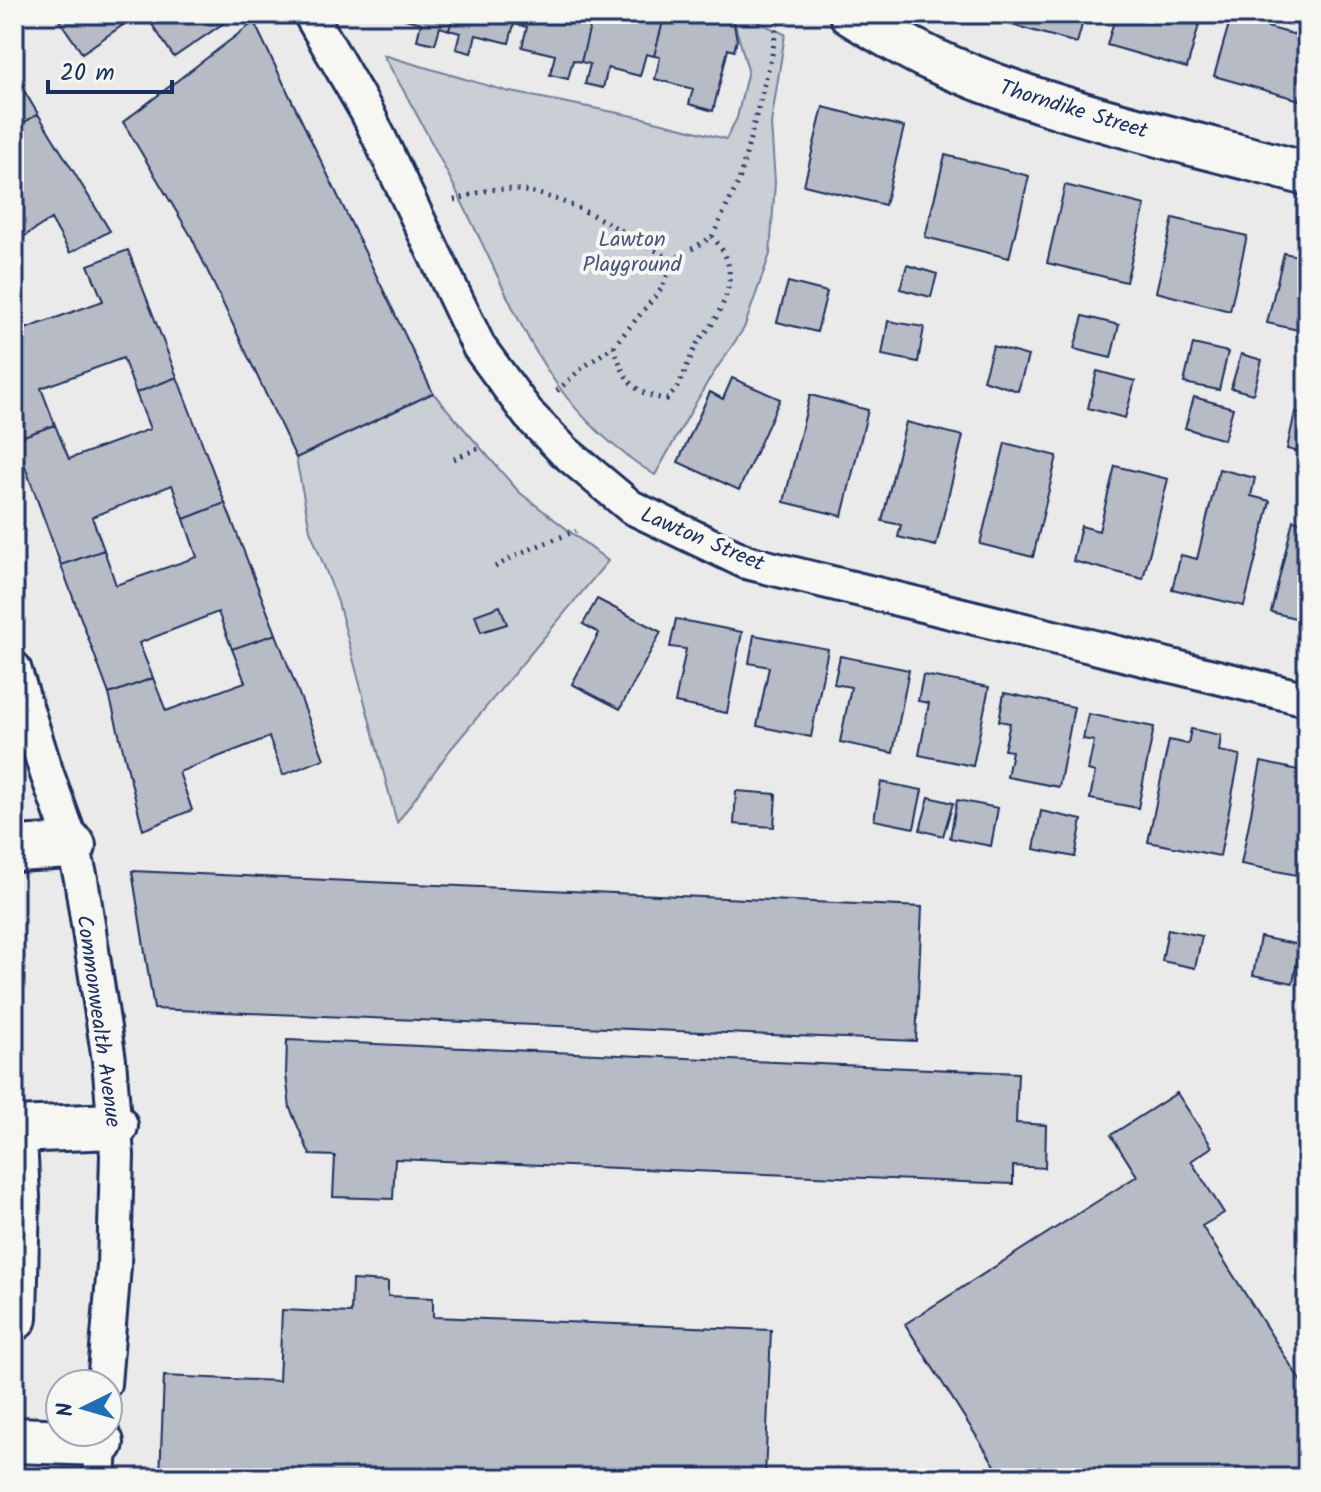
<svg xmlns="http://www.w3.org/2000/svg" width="1321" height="1492" font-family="Kalam,sans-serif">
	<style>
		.green { fill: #caced5; stroke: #727e9a; stroke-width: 2 }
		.building { fill: #b6bbc6; stroke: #1b2f5e; stroke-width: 2 }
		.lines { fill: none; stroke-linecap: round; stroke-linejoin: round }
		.minor-casing { stroke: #1b2f5e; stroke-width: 38 }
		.tertiary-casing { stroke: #1b2f5e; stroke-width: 48 }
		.primary-casing { stroke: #1b2f5e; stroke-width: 50 }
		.path { stroke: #1b2f5e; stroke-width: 5; stroke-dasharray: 2 6; stroke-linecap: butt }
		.minor { stroke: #f6f6f2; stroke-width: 32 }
		.tertiary { stroke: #f6f6f2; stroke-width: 42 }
		.primary { stroke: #f6f6f2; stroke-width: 44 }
		.labels { text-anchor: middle; stroke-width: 8; stroke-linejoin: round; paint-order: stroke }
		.street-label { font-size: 22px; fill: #1b2f5e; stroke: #f6f6f2 }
		.park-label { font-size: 22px; fill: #47577c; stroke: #f6f6f2 }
	</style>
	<rect width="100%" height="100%" fill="#e9eae9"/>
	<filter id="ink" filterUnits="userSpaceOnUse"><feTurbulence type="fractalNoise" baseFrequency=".0125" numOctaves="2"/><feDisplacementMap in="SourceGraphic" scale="16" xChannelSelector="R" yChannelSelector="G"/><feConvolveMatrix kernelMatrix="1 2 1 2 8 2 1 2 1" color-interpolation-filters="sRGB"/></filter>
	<g filter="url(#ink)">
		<!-- green -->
		<path class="green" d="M 732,14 L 740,14 L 785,34 L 771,124 L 775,182 L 770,254 L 744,328 L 707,383 L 655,475 C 555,413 528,339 480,239 C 450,177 419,115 383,55 L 506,91 L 639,117 L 726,139 L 737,118 L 748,70 Z
			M 433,393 L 519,492 L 608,561 L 450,750 L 397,823 L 338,602 L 310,530 L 296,458 Z"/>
		<!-- building -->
		<path class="building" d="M 55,14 L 139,14 L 82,53 Z
			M 145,14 L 237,14 L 174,57 Z
			M 385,14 L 454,14 L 449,30 L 440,27 L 435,44 L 417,40 L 421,23 Z
			M 454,14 L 522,14 L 519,25 L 514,24 L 509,43 L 476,35 L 471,53 L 456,49 L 460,33 L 449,30 Z
			M 522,14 L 593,14 L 581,62 L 573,60 L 568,79 L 550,75 L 555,55 L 522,47 L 527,27 L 519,25 Z
			M 593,14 L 665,14 L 654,56 L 646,54 L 640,76 L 608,68 L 603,88 L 585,84 L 590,64 L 581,62 Z
			M 665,14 L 732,14 L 737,40 L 734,51 L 728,49 L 713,111 L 689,104 L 693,89 L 655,79 L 660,57 L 654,56 Z
			M 1004,14 L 1085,14 L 1077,43 L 1002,22 Z
			M 1116,14 L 1202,14 L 1187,68 L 1107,45 Z
			M 1231,17 L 1307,38 L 1307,74 L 1300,100 L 1214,76 Z
			M 254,22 L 433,393 L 296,458 L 191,236 L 123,122 Z
			M 14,74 L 38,114 L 14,129 Z
			M 823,107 L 904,127 L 885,205 L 804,185 Z
			M 38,114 L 110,231 L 70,253 L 51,219 L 14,243 L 14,173 L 21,169 L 14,158 L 14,129 Z
			M 945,155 L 1029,176 L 1009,258 L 925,237 Z
			M 1065,185 L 1145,205 L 1126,282 L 1047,263 Z
			M 1173,218 L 1247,236 L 1230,311 L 1156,292 Z
			M 128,250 L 177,377 L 136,393 L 123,358 L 41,388 L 55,425 L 15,439 L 14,333 L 103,301 L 88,265 Z
			M 1284,253 L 1307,258 L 1307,332 L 1267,323 Z
			M 907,265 L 937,274 L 931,297 L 900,289 Z
			M 788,282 L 827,292 L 817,332 L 777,322 Z
			M 1083,316 L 1119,325 L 1111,358 L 1074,349 Z
			M 888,321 L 924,327 L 918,362 L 882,355 Z
			M 1193,344 L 1228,352 L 1219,390 L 1184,383 Z
			M 993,346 L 1028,356 L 1018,391 L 983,380 Z
			M 1241,354 L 1262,360 L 1253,394 L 1231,388 Z
			M 1097,371 L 1135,381 L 1125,418 L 1088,408 Z
			M 177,377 L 225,503 L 184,519 L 172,485 L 92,517 L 104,550 L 61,565 L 15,439 L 55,425 L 69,459 L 150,429 L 136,393 Z
			M 732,378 L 780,399 L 739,490 L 678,462 L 710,392 L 723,399 Z
			M 810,395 L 868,410 L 842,516 L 784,502 Z
			M 1194,397 L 1233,408 L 1224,440 L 1185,428 Z
			M 1295,412 L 1307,415 L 1307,454 L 1287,449 Z
			M 906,422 L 963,436 L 936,546 L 898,537 L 901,525 L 882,521 Z
			M 1005,443 L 1057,456 L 1033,557 L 980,544 Z
			M 1115,466 L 1168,479 L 1143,579 L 1073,561 L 1081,526 L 1099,531 Z
			M 1219,469 L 1255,478 L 1251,496 L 1270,501 L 1244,606 L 1172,589 L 1181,555 L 1197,559 Z
			M 225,503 L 276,634 L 232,649 L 218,612 L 139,643 L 153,678 L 109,694 L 61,565 L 104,550 L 116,585 L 197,557 L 184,519 Z
			M 1293,520 L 1307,524 L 1307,621 L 1271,612 Z
			M 597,599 L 661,632 L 620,709 L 572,684 L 599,633 L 583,624 Z
			M 500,606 L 507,624 L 481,632 L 475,615 Z
			M 676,619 L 742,632 L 727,713 L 675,703 L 686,649 L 670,647 Z
			M 276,634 L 324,759 L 283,775 L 269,737 L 179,772 L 192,810 L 143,830 L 109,694 L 153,678 L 166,711 L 245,682 L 232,649 Z
			M 754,635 L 828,649 L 811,737 L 757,726 L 769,667 L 749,663 Z
			M 840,656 L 909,670 L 893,753 L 840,742 L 851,687 L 834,684 Z
			M 923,675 L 989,687 L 973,766 L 919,755 L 929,703 L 918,701 Z
			M 1004,693 L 1074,707 L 1059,787 L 1007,777 L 1012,751 L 1004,750 L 1010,723 L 999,721 Z
			M 1088,714 L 1154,727 L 1138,808 L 1090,799 L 1095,772 L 1088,770 L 1094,741 L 1083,739 Z
			M 1191,729 L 1221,735 L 1219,751 L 1240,755 L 1220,856 L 1148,842 L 1169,740 L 1188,744 Z
			M 1261,762 L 1307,772 L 1307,877 L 1241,864 Z
			M 881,782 L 922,790 L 914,828 L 874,820 Z
			M 736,791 L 776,794 L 774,827 L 734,824 Z
			M 929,797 L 953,803 L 943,836 L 920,830 Z
			M 957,800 L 998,808 L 991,846 L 950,838 Z
			M 1041,811 L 1082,820 L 1075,857 L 1034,849 Z
			M 132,871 L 922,907 L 916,1041 L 154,1009 Z
			M 1168,929 L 1202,936 L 1195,968 L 1162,961 Z
			M 1260,937 L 1300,945 L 1293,983 L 1253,975 Z
			M 287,1040 L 1018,1073 L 1016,1123 L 1046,1125 L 1045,1168 L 1013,1166 L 1013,1184 L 395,1159 L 393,1199 L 333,1197 L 335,1156 L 310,1155 L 290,1108 L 286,1074 Z
			M 1177,1093 L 1212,1147 L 1191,1161 L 1224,1213 L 1202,1226 L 1307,1391 L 1307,1478 L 1003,1478 L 905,1324 L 1137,1176 L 1111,1135 Z
			M 352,1280 L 388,1282 L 388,1296 L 433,1298 L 433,1317 L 771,1330 L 765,1478 L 160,1478 L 164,1376 L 279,1381 L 282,1310 L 351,1313 Z"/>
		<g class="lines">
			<!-- minor casing -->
			<g class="minor-casing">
				<path id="minor" d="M 310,14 L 368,114 L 479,347 L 529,415 L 564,451 L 631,507 L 746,562 L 1307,699
					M 14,668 L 47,774 L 73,846 L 81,879 L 109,1060 L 117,1155 L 114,1266 L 104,1384
					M 99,1478 L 102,1432"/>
			</g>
			<!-- tertiary casing -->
			<g class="tertiary-casing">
				<path id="tertiary" d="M 851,14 C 877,30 903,46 931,59 C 1047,112 1184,140 1307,174"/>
			</g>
			<!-- primary casing -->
			<g class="primary-casing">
				<path id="primary" d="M 14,849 L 73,846
					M 14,1130 L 115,1126
					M 14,1139 L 17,1197 L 14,1318
					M 14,1440 L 101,1443"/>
			</g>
			<!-- path -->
			<path class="path" d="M 454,200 C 466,197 478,192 490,190 C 552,182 621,232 673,260
				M 614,346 C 623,377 632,395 667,399 C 683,385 686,365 696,346 C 699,338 706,333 711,326 C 730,295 740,265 712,237
				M 557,391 L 582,368 L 614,346 L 663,287 L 673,260 L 712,237 L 739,181 L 772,55 L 778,17
				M 454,459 L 482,447
				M 495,567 L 520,553 L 576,531
				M 14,911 L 17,923"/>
			<!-- minor -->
			<use href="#minor" class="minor"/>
			<!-- tertiary -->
			<use href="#tertiary" class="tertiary"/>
			<!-- primary -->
			<use href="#primary" class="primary"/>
		</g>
	</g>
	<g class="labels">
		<!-- street labels -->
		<g class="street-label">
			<text transform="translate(1074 108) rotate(17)" y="8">Thorndike Street</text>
			<text transform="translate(703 538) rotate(23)" y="8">Lawton Street</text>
			<text transform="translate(100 1021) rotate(82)" y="8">Commonwealth Avenue</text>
		</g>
		<!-- park labels -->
		<g class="park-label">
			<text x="632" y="246">Lawton<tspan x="632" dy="25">Playground</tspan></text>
		</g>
	</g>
	<!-- margin -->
	<rect width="1321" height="1492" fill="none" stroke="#f6f6f2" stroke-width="48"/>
	<rect x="24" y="24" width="1273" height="1444" fill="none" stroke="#1b2f5e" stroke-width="3" filter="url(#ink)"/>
	<!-- north arrow -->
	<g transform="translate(84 1408) rotate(265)"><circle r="38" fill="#f6f6f2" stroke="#9ea6b7" stroke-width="2"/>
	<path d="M0-6L14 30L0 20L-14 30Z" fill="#1f6fb2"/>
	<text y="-12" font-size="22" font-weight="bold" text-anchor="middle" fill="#1b2f5e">N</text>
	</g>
	<!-- scale -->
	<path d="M48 80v12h124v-12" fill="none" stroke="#1b2f5e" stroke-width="4"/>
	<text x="60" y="80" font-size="24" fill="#1b2f5e" stroke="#f6f6f2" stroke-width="6" paint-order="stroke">20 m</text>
</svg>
